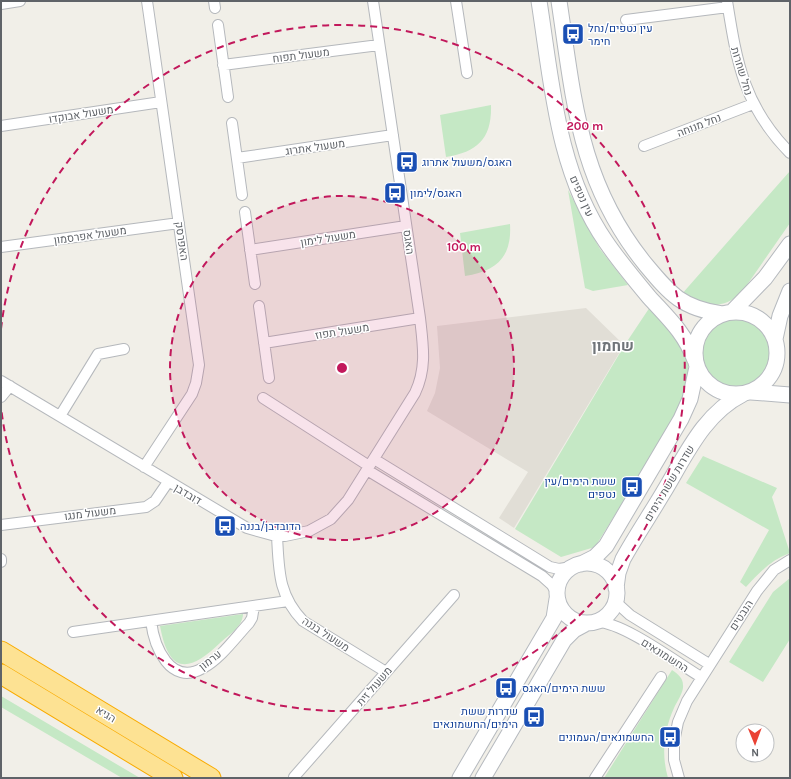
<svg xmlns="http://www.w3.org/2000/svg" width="791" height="779" font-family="Karla,Heebo,sans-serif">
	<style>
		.education { fill: #e1ded6 }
		.green { fill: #c5e8c5 }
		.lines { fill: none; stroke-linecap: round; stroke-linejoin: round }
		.street-casing { stroke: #b5b8bc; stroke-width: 12 }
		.secondary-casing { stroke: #b6babf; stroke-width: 17 }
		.highway-casing { stroke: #f9ab00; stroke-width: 21 }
		.street { stroke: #fff; stroke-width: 10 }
		.secondary { stroke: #fff; stroke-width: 15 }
		.highway { stroke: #fde293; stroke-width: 19 }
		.ring { fill: none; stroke: #c2185b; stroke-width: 2; stroke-dasharray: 7 5 }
		.labels { text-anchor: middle; stroke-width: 3; stroke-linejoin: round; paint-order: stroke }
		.transit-label { font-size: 11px; fill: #164399; stroke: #fff; text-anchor: start }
		.street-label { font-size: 11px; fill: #5f6368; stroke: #fff }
		.district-label { font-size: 15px; font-weight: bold; fill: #70757a; stroke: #fff }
		.centre { fill: #c2185b; stroke: #fff; stroke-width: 2 }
		.ring-label { font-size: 12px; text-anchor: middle; font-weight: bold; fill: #c2185b; stroke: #fff; stroke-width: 3; stroke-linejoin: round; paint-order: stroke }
	</style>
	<rect width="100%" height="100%" fill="#f1efe8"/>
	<!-- education -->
	<path class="education" d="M 586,308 L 624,345 L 514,528 L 499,518 L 528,472 L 427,411 L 435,393 L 440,368 L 437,326 Z"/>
	<!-- green -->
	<path class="green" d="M 491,105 C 492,138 478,152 446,157 L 440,115 Z
		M 790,171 L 790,223 L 742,292 C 720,312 706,305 681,295 Z
		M 568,190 L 600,249 L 628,285 L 593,291 L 585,288 Z
		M 510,224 C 512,257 497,271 465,276 L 460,233 Z
		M 650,307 L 675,332 L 688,363 L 688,387 L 678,413 L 595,547 L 561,557 L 515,529 L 624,346 Z
		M702 353a34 34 0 1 1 68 0a34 34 0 1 1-68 0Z
		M 703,456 L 777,488 L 772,497 L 790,553 C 771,560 760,572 746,587 L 740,582 L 769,530 L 686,483 Z
		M 790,578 L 790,639 L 763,682 L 729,662 L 773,592 Z
		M 243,614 C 243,626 229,635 221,642 C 189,673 169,675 160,626 Z
		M 672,670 C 678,674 683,678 683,685 C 684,692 677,701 674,708 C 664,730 661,754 668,778 L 604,778 Z
		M 1,696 L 140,778 L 122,778 L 1,707 Z"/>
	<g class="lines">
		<!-- street casing -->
		<g class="street-casing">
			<path id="street" d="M 214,1 L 215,8
				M 456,1 L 467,73
				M 727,1 C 737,64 744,106 790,153
				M 1,4 L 20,1
				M 626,20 L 728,7
				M 218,25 L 228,97
				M 223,65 L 379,45
				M 232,123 L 242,195
				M 1,126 L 161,102
				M 644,146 L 753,104
				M 237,158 L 393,135
				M 245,212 L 255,284
				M 1,247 L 179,223
				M 250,250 L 406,226
				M 259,306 L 269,378
				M 264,343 L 420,318
				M 1,381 L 247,528 L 272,535 L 285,536 L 309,531 L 331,519 L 348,500 L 415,393 C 427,368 423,345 420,318 L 373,1
				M 1,397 L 10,386
				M 263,398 L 369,466
				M 60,416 L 98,354 L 124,349
				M 374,459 L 550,567 L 559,569 L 572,567
				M 144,467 L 192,394 L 196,383 L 199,365 L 147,1
				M 367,470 L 542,576 L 552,585 L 557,594
				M 1,525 L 146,507 L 155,501 L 168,482
				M 277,536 C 279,570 278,595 303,621 L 386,672
				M 1,559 L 1,562
				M 616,598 L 619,605 L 630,615 L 709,664
				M 151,621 C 154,646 170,687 203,668 C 221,658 235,638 249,623 L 252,618 L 254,606
				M 597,622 C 623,622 676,662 701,677
				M 73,632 L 288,601
				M 294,777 L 454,595
				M 595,778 L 661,677
				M 679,778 L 674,760 L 674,742 L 678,722 L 687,701 L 757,591 L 774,570 L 790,560"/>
		</g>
		<!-- secondary casing -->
		<g class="secondary-casing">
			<path id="secondary" d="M 539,1 C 552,84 557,171 606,242 C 619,261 634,279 649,297 C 669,319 684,332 695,360
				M 559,1 C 574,101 579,183 646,265 C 671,295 682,308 722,314
				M695 353a41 41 0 1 1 82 0a41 41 0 1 1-82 0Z
				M 732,312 L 765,278 L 790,244
				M 775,339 L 780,316 L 790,291
				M 751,392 L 790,395
				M557 593a30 30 0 1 1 60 0a30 30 0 1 1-60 0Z
				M 581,564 L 595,557 L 606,546 L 681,419 L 690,399 L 697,367
				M 616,588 L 618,573 L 623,559 C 635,537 650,515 663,493 C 685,457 703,414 743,394
				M 460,778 L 554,618 L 557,599
				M 483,778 L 564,640 L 574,630 L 587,623"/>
		</g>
		<!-- highway casing -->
		<g class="highway-casing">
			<path id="highway" d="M 1,651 L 211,778
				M 1,674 L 173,778"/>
		</g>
		<!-- street -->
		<use href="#street" class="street"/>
		<!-- secondary -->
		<use href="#secondary" class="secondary"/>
		<!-- highway -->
		<use href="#highway" class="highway"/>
	</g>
	<!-- distance rings -->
	<circle cx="342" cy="368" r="172" fill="#c2185b" fill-opacity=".12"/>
	<g class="ring">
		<circle cx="342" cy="368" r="172"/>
		<path d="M1 329A343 343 0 1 1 1 407"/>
	</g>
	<!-- icons -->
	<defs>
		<g id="bus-square" transform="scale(1.15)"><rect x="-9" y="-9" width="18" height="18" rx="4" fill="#1a4fb4" stroke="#fff"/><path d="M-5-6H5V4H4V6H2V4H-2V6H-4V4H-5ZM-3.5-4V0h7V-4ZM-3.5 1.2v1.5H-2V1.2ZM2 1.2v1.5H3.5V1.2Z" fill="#fff"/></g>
	</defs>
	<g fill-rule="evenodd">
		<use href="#bus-square" x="573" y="34"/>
		<use href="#bus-square" x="407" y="162"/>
		<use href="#bus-square" x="395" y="193"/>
		<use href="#bus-square" x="632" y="487"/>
		<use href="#bus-square" x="225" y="526"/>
		<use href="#bus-square" x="506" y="688"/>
		<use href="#bus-square" x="534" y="717"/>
		<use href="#bus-square" x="670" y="737"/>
	</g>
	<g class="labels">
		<!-- transit labels -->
		<g class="transit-label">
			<text x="588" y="32">עין נטפים/נחל<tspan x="588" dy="13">חימר</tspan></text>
			<text x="422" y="166">האגס/משעול אתרוג</text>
			<text x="410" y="197">האגס/לימון</text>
			<text x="616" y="485" text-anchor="end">ששת הימים/עין<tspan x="616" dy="13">נטפים</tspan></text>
			<text x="240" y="530">הדובדבן/בננה</text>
			<text x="522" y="692">ששת הימים/האגס</text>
			<text x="518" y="715" text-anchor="end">שדרות ששת<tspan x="518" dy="13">הימים/החשמונאים</tspan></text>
			<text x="654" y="741" text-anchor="end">החשמונאים/העמונים</text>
		</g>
		<!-- street labels -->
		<g class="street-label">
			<text transform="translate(301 55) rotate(-7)" y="4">משעול תפוח</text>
			<text transform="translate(742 71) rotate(73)" y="4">נחל שחרות</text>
			<text transform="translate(81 114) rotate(-9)" y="4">משעול אבוקדו</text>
			<text transform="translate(699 125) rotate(-21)" y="4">נחל מנוחה</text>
			<text transform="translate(315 147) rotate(-8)" y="4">משעול אתרוג</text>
			<text transform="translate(582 196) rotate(66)" y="4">עין נטפים</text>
			<text transform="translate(90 235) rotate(-8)" y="4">משעול אפרסמון</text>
			<text transform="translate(328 238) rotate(-9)" y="4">משעול לימון</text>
			<text transform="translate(182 241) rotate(82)" y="4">האפרסק</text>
			<text transform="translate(409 242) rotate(82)" y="4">האגס</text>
			<text transform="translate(342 331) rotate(-9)" y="4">משעול תפוז</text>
			<text transform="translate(669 483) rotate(-59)" y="4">שדרות ששת הימים</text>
			<text transform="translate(188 494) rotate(31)" y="4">דובדבן</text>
			<text transform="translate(90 513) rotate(-7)" y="4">משעול מנגו</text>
			<text transform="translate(741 615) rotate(-57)" y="4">הנבטים</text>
			<text transform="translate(326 634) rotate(33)" y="4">משעול בננה</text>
			<text transform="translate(665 655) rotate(32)" y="4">החשמונאים</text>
			<text transform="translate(210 660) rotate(-38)" y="4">ערמון</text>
			<text transform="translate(374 686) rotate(-49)" y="4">משעול זית</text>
			<text transform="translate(106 714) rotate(31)" y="4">הגיא</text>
		</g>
		<!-- district labels -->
		<g class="district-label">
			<text x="613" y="351">שחמון</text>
		</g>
	</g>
	<circle cx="342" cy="368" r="6" class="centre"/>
	<g class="ring-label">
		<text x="585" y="130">200 m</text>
		<text x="464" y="251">100 m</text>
	</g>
	<!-- border -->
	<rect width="791" height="779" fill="none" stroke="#5f6368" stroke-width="4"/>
	<!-- north arrow -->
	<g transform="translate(755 743) rotate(179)"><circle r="19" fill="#ffffff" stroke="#bfc1c3"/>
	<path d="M0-3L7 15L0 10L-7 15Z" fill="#ea4335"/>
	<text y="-6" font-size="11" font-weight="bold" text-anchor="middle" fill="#5f6368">N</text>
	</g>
</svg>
